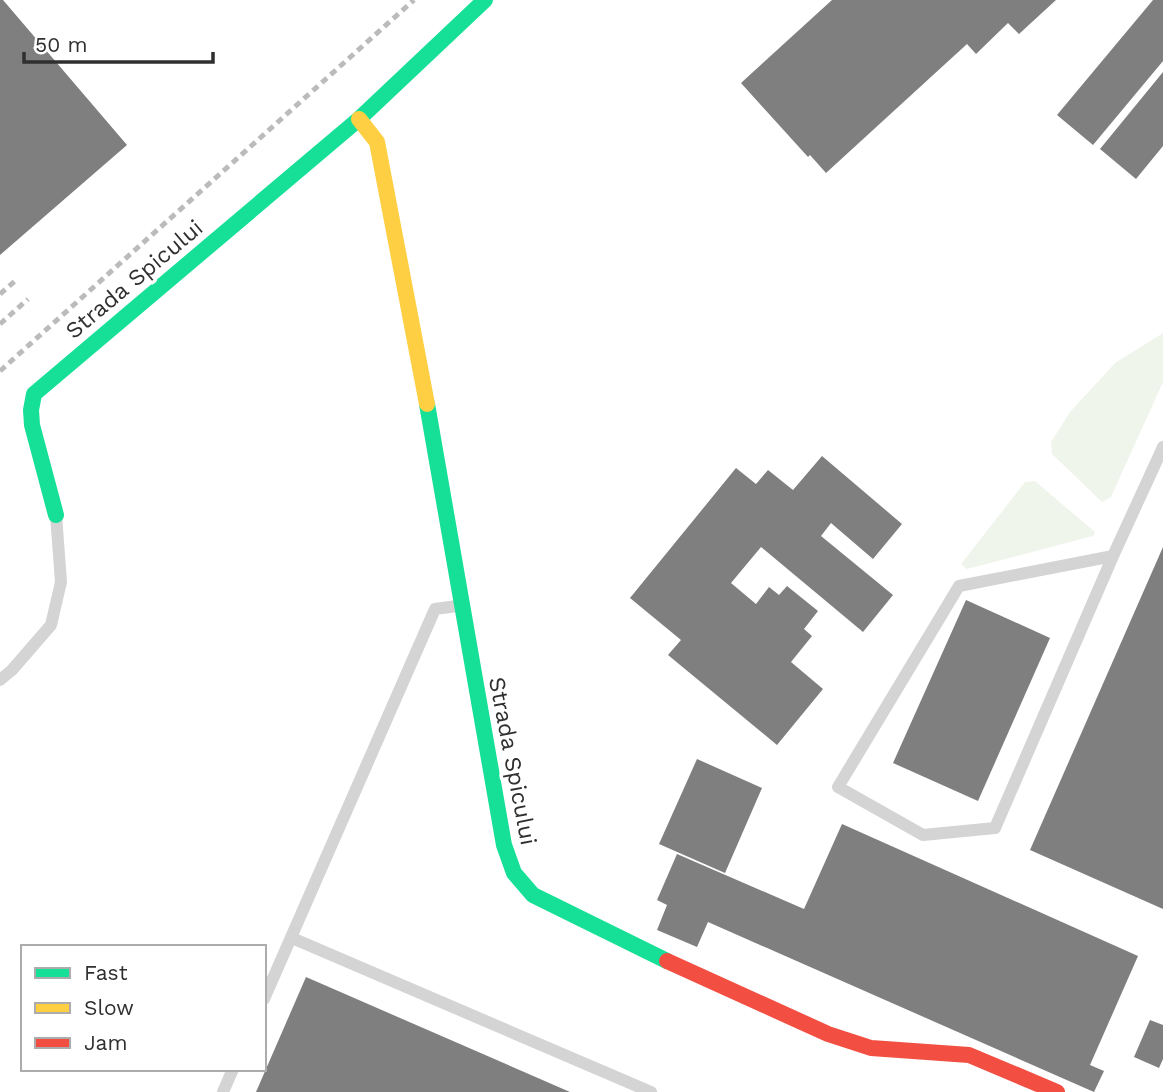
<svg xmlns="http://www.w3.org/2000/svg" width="1163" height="1092" font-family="'Work Sans',sans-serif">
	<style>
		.green { fill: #f0f5ec }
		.building { fill: #7f7f7f }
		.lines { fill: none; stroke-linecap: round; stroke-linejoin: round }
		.lane { stroke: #d4d4d4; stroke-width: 12 }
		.fast { stroke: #16e098; stroke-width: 16 }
		.slow { stroke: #ffcf43; stroke-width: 16 }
		.jam { stroke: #f24e42; stroke-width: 16 }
		.rail { stroke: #bbb; stroke-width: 5; stroke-dasharray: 7 5; stroke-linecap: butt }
		.labels { text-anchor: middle; stroke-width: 7; stroke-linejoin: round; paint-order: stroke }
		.street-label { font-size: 23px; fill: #2f2f2f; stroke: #fff }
	</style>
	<rect width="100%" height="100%" fill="#fff"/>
	<!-- green -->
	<path class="green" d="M 1163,333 L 1163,382 L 1111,497 L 1102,502 L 1052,454 L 1051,442 L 1070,412 L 1115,363 Z
		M 1035,481 L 1095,532 L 1093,536 L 967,569 L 961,564 L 1025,482 Z"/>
	<!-- building -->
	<path class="building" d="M 0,0 L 3,0 L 127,145 L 0,255 Z
		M 832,0 L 1056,0 L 1019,34 L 1008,23 L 976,54 L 967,44 L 826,173 L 810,155 L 808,157 L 741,83 Z
		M 1153,0 L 1163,0 L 1163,61 L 1093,145 L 1057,115 Z
		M 1163,72 L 1163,146 L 1136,179 L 1100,149 Z
		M 822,456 L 902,524 L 873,559 L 831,523 L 821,536 L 893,595 L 863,632 L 761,547 L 731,583 L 756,604 L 769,587 L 779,595 L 787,586 L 818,611 L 804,629 L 812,636 L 791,662 L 823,689 L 777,745 L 668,655 L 681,640 L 630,598 L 736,468 L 756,484 L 768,470 L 793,490 Z
		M 1163,547 L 1163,909 L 1030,850 Z
		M 966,600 L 1050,638 L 978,801 L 893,763 Z
		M 697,759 L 762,788 L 725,873 L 659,844 Z
		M 842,824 L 1138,956 L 1090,1065 L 1104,1071 L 1094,1092 L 708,922 L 697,947 L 657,930 L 667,905 L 657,900 L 677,854 L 804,909 Z
		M 306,977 L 570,1092 L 256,1092 Z
		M 1150,1020 L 1163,1025 L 1163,1059 L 1159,1068 L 1134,1057 Z"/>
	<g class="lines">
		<!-- lane -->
		<path class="lane" d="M 1113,556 L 959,586 L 838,787 L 923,835 L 995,828 L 1113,556 L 1163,447
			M 0,680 L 12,670 L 51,625 L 61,582 L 56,515
			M 292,938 L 651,1092
			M 264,999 L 435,609 L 457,606
			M 223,1092 L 233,1069"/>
		<!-- fast -->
		<path class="fast" d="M 427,404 L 504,845 L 514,873 L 533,895 L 667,961
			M 56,515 L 32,425 L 31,410 L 34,394 L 359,119 L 485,0"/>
		<!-- slow -->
		<path class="slow" d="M 359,119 L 377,142 L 427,404"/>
		<!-- jam -->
		<path class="jam" d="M 667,961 L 828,1034 L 871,1048 L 969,1055 L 1057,1092"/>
		<!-- rail -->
		<path class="rail" d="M 0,294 L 15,281
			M 0,324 L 28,299
			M 0,371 L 414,0"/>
	</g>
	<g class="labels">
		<!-- street labels -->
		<g class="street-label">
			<text transform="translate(134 279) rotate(-40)" y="8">Strada Spicului</text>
			<text transform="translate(513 761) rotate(79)" y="8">Strada Spicului</text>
		</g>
	</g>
	<!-- legend -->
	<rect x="21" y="945" width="245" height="126" fill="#ffffff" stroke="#acacac" stroke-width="2"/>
	<rect x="35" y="968" width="35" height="10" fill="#16e098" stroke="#acacac" stroke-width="2"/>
	<text x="84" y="980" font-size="21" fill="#2f2f2f">Fast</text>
	<rect x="35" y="1003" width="35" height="10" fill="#ffcf43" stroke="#acacac" stroke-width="2"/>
	<text x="84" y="1015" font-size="21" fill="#2f2f2f">Slow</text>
	<rect x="35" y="1038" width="35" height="10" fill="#f24e42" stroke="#acacac" stroke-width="2"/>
	<text x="84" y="1050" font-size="21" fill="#2f2f2f">Jam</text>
	<!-- scale -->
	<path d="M24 52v10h189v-10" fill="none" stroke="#2f2f2f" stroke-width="3.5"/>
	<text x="35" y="52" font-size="21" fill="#2f2f2f" stroke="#ffffff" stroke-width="5" paint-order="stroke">50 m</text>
</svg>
